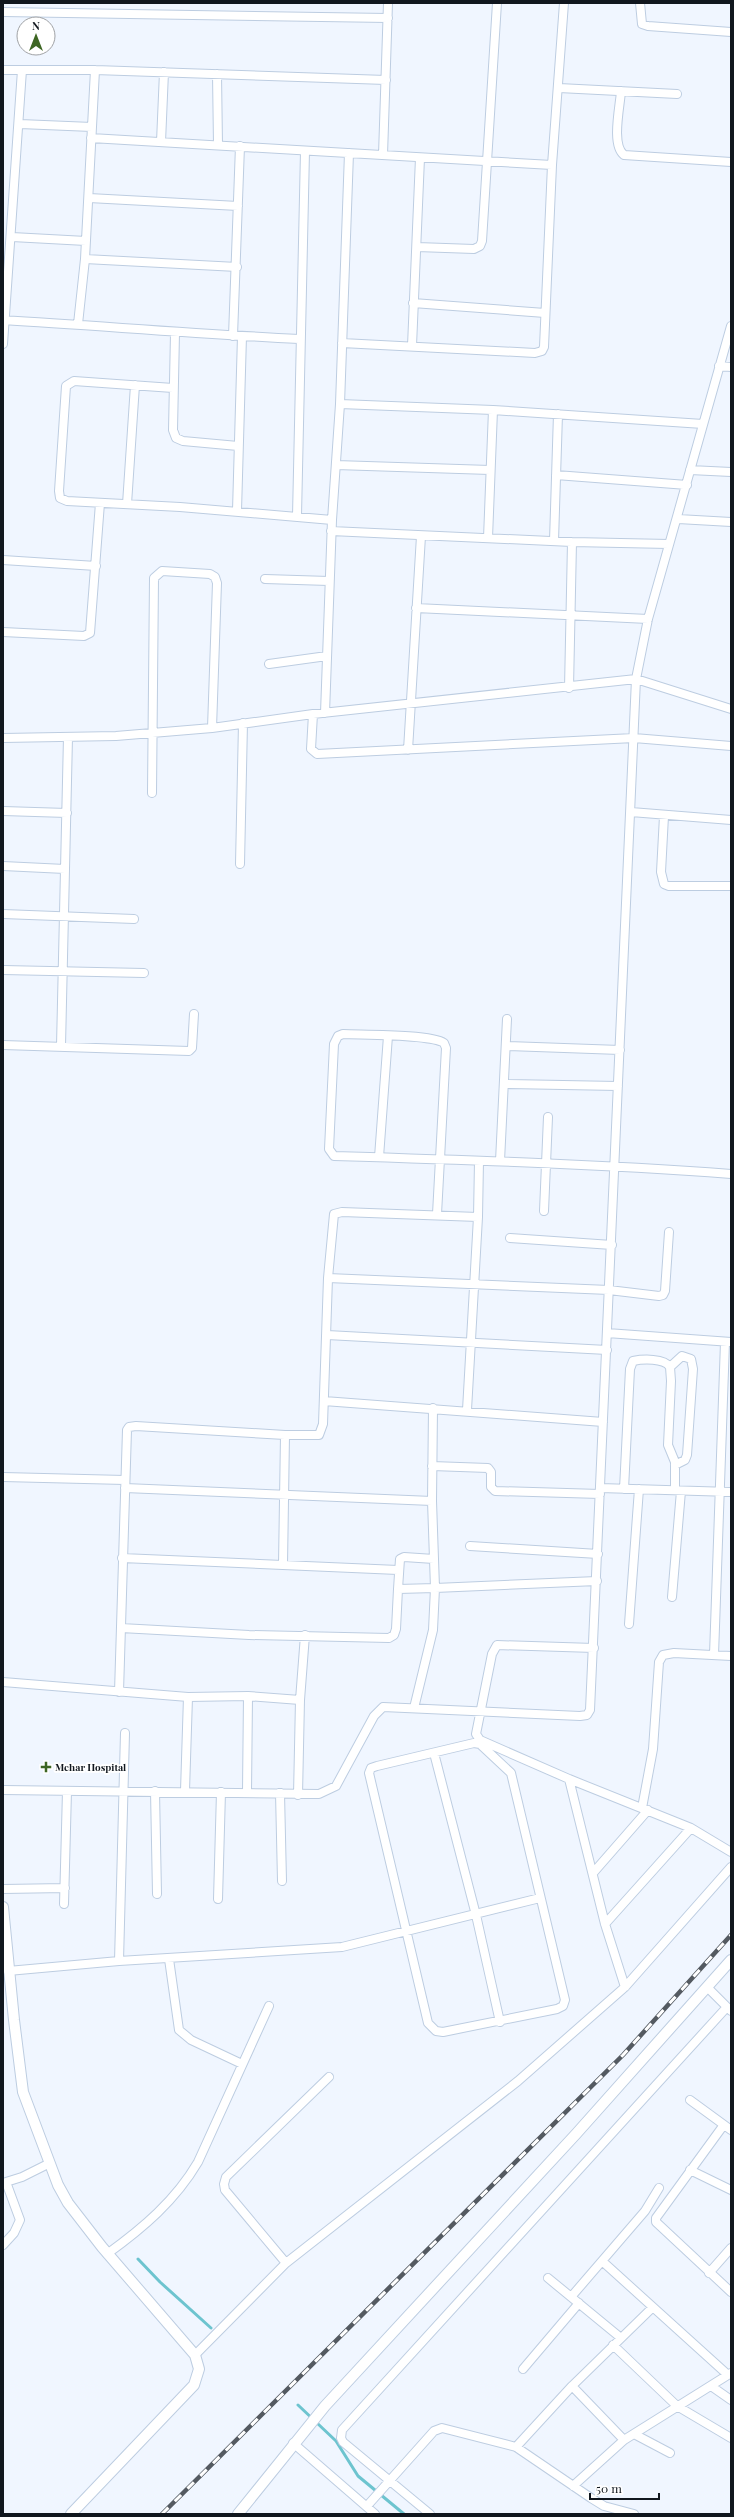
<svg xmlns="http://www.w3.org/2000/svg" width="734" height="2517" font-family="'Playfair Display',serif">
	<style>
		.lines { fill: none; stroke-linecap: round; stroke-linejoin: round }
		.stream { stroke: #6dc4cf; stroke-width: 3 }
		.minor-casing { stroke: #bdcde1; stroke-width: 10 }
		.tertiary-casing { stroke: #bdcde1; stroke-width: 12 }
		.minor { stroke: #fff; stroke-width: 8 }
		.tertiary { stroke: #fff; stroke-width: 10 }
		.rail-casing { stroke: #545a61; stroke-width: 4.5 }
		.rail { stroke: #fff; stroke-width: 3; stroke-dasharray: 9; stroke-linecap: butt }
		.poi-dot { fill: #3d6623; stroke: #fff; stroke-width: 1.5 }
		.labels { text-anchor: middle; stroke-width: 3.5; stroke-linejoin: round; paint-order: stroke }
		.poi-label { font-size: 10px; font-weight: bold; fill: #11171e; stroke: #fff; text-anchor: start }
	</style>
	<rect width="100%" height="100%" fill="#f0f6ff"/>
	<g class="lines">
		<!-- stream -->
		<path class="stream" d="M 138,2259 L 160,2282 L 211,2328
			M 298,2405 L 336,2441 L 358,2476 L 404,2514"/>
		<!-- minor casing -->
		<g class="minor-casing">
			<path id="minor" d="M 640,3 L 642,24 L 648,26 L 731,32
				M 3,12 L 388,18
				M 3,70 L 95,70 L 386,80
				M 217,74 L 218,145
				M 559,88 L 677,94
				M 621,91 C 620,107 611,145 624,155 L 731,162
				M 20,124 L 92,127
				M 91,138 L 552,165 L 564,3
				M 161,142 L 164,72
				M 383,155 L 388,3
				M 89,198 L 238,206
				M 12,237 L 86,241
				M 417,247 L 474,249 L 480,246 L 482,241 L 497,3
				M 85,259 L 237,267
				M 413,303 L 545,313
				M 3,320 C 102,326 200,334 299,339
				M 78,324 L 85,259 L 95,70
				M 175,333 L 173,430 L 176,438 L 183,441 L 238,446
				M 233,336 L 240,146
				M 342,343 L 535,353 L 542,351 L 544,347 L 552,165
				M 3,344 L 22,70
				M 412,346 L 420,158
				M 719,366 L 731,367
				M 173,388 L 74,381 L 66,386 L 59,491 L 60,498 L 67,501 L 180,507 L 332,520
				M 340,404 L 493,410 L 703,424
				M 336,465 L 490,470
				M 690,470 L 731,472
				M 556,475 L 687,485
				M 127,504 L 135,385
				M 237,511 L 242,336
				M 297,516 L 305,151
				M 678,519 L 731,522
				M 331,531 L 572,542 L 669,544
				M 488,538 L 493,410
				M 554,541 L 558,414
				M 3,560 L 96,566
				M 265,579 L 329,581
				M 416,608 L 648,619
				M 3,632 L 84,636 L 90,633 L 100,503
				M 269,664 L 327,656
				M 569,688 L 572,542
				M 325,713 L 332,520 L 340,404 L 349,153
				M 313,714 L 311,749 L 317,754 L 634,738 L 731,746
				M 3,738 L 116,736 L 212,728 L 313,714 L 636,679 L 731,709
				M 408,750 L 421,536
				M 152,793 L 154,578 L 162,571 L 210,574 L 215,577 L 217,583 L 212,728
				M 3,811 L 67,813
				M 631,812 L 731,820
				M 664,816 L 661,872 L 664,884 L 669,886 L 731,886
				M 240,864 L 243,723
				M 3,866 L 65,869
				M 3,914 L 134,919
				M 3,970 L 144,973
				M 3,1045 L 189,1051 L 192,1048 L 194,1014
				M 61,1046 L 68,737
				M 506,1046 L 620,1050
				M 505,1084 L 618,1086
				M 379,1157 L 388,1036
				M 500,1161 L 507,1019
				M 544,1211 L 548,1117
				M 437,1214 L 446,1048 L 444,1043 C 431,1034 362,1035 343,1034 L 338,1036 L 334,1044 L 329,1149 L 334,1156 C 467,1160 599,1164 731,1174
				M 510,1238 L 612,1245
				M 328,1278 L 609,1290 L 659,1296 L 663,1295 L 665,1291 L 669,1232
				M 607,1333 L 731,1342
				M 327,1335 L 607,1350
				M 670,1367 L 682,1356 L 691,1359 L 693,1369 L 687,1455 L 685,1460 L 675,1465
				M 324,1401 L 603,1422
				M 467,1410 L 478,1217 L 479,1161
				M 432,1466 L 488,1468 L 491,1472 L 491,1487 L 495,1491 L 600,1494
				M 3,1477 L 125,1480
				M 125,1488 L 432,1501
				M 600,1488 L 731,1492
				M 624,1489 L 630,1369 L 633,1361 C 643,1359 664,1358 670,1367 L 671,1381 L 668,1445 L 675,1462 L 675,1490
				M 470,1546 L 598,1554
				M 122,1558 L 398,1570
				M 283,1565 L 285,1435
				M 398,1589 L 400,1559 L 404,1557 L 434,1559
				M 672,1597 L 681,1491
				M 629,1624 L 639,1489
				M 121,1628 L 249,1635 L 389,1638 L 394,1635 L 396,1629 L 398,1589 L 435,1588 L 432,1501 L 433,1408
				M 594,1648 L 497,1645 L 492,1654 L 476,1734 L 480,1740 L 569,1779 L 691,1828 L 731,1852
				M 714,1655 L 725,1342
				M 3,1682 L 188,1697 L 248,1696 L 300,1700
				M 119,1692 L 127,1430 L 129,1427 L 136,1426 L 285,1435 L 319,1435 L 323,1424 L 328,1278 L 334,1214 L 342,1212 L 478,1217
				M 414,1708 L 433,1630 L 435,1588 L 597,1581
				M 474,1743 L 480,1744 L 511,1773 L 565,2000 L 563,2006 L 557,2009 L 443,2032 L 436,2031 L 428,2023 L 369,1773 L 371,1768 L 377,1766 Z
				M 434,1753 L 476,1915 L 500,2022
				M 569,1779 L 605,1924 L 625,1987
				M 3,1790 L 319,1794 L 336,1786 L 374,1716 L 383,1707 L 580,1716 L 587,1715 L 590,1710 L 636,679 L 648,619 L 731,326
				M 155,1791 L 157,1894
				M 185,1791 L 188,1697
				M 247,1792 L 248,1696
				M 280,1793 L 282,1881
				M 298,1795 L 300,1700 L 305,1635
				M 642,1808 L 653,1749 L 659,1662 L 663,1655 L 674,1653 L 731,1656
				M 593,1873 L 648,1810
				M 3,1889 L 65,1888
				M 218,1899 L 221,1792
				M 64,1904 L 67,1791
				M 605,1924 L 691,1828
				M 169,1959 L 179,2030 L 191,2040 L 242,2064
				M 119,1961 L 125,1733
				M 8,1971 L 119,1961 L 342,1947 L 540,1898
				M 707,1987 L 731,2011
				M 690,2100 L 731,2130
				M 723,2126 L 656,2218 L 656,2222 L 731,2292
				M 690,2170 L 731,2190
				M 3,2245 L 14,2233 L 20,2220 L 6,2182 L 22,2177 L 50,2163
				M 107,2254 C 143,2228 175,2201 198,2162 L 269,2006
				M 602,2261 L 728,2375
				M 286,2263 L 225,2190 L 224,2184 L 226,2177 L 329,2077
				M 709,2273 L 731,2248
				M 548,2278 L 621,2338
				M 571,2297 L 645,2211 L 659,2188
				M 613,2345 L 677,2406 L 731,2438
				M 195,2355 L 286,2263 L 518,2081 L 625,1987 L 731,1867
				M 523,2369 L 579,2303
				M 572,2386 L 624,2440
				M 711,2386 L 731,2400
				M 634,2434 L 670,2453
				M 293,2443 L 375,2514
				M 516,2447 L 572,2386 L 652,2308
				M 573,2486 L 624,2440 L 731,2373
				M 367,2506 L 434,2431 L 442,2428 L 516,2447 L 591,2498 L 604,2506 L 634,2514
				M 430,2514 L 343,2442 L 341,2438 L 342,2430 L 727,2007"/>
		</g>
		<!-- tertiary casing -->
		<g class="tertiary-casing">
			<path id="tertiary" d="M 3,1907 L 14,2020 L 23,2092 L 58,2185 L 68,2203 L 102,2247 L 195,2355 L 199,2369 L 194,2385 L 71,2514
				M 238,2514 L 325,2406 L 576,2134 L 731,1960"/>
		</g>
		<!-- minor -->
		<use href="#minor" class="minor"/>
		<!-- tertiary -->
		<use href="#tertiary" class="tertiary"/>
		<!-- rail casing -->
		<g class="rail-casing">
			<path id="rail" d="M 162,2514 L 623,2055 L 731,1935"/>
		</g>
		<!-- rail -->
		<use href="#rail" class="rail"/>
	</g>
	<!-- markers -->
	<path class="poi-dot" d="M44 1761h4v4h4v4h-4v4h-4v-4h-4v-4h4z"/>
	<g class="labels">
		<!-- poi labels -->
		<g class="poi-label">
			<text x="55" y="1771">Mehar Hospital</text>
		</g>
	</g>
	<!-- border -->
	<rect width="734" height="2517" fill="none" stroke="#11171e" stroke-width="8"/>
	<!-- north arrow -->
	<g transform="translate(36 36)"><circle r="19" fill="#ffffff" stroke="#a0a2a5"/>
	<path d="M0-3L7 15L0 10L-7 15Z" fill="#3d6623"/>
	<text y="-6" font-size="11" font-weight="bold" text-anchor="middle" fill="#11171e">N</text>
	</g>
	<!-- scale -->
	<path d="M590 2493v6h69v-6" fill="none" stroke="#11171e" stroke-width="2"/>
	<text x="596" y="2493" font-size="12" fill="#11171e" stroke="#ffffff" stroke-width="3" paint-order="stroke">50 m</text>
</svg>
